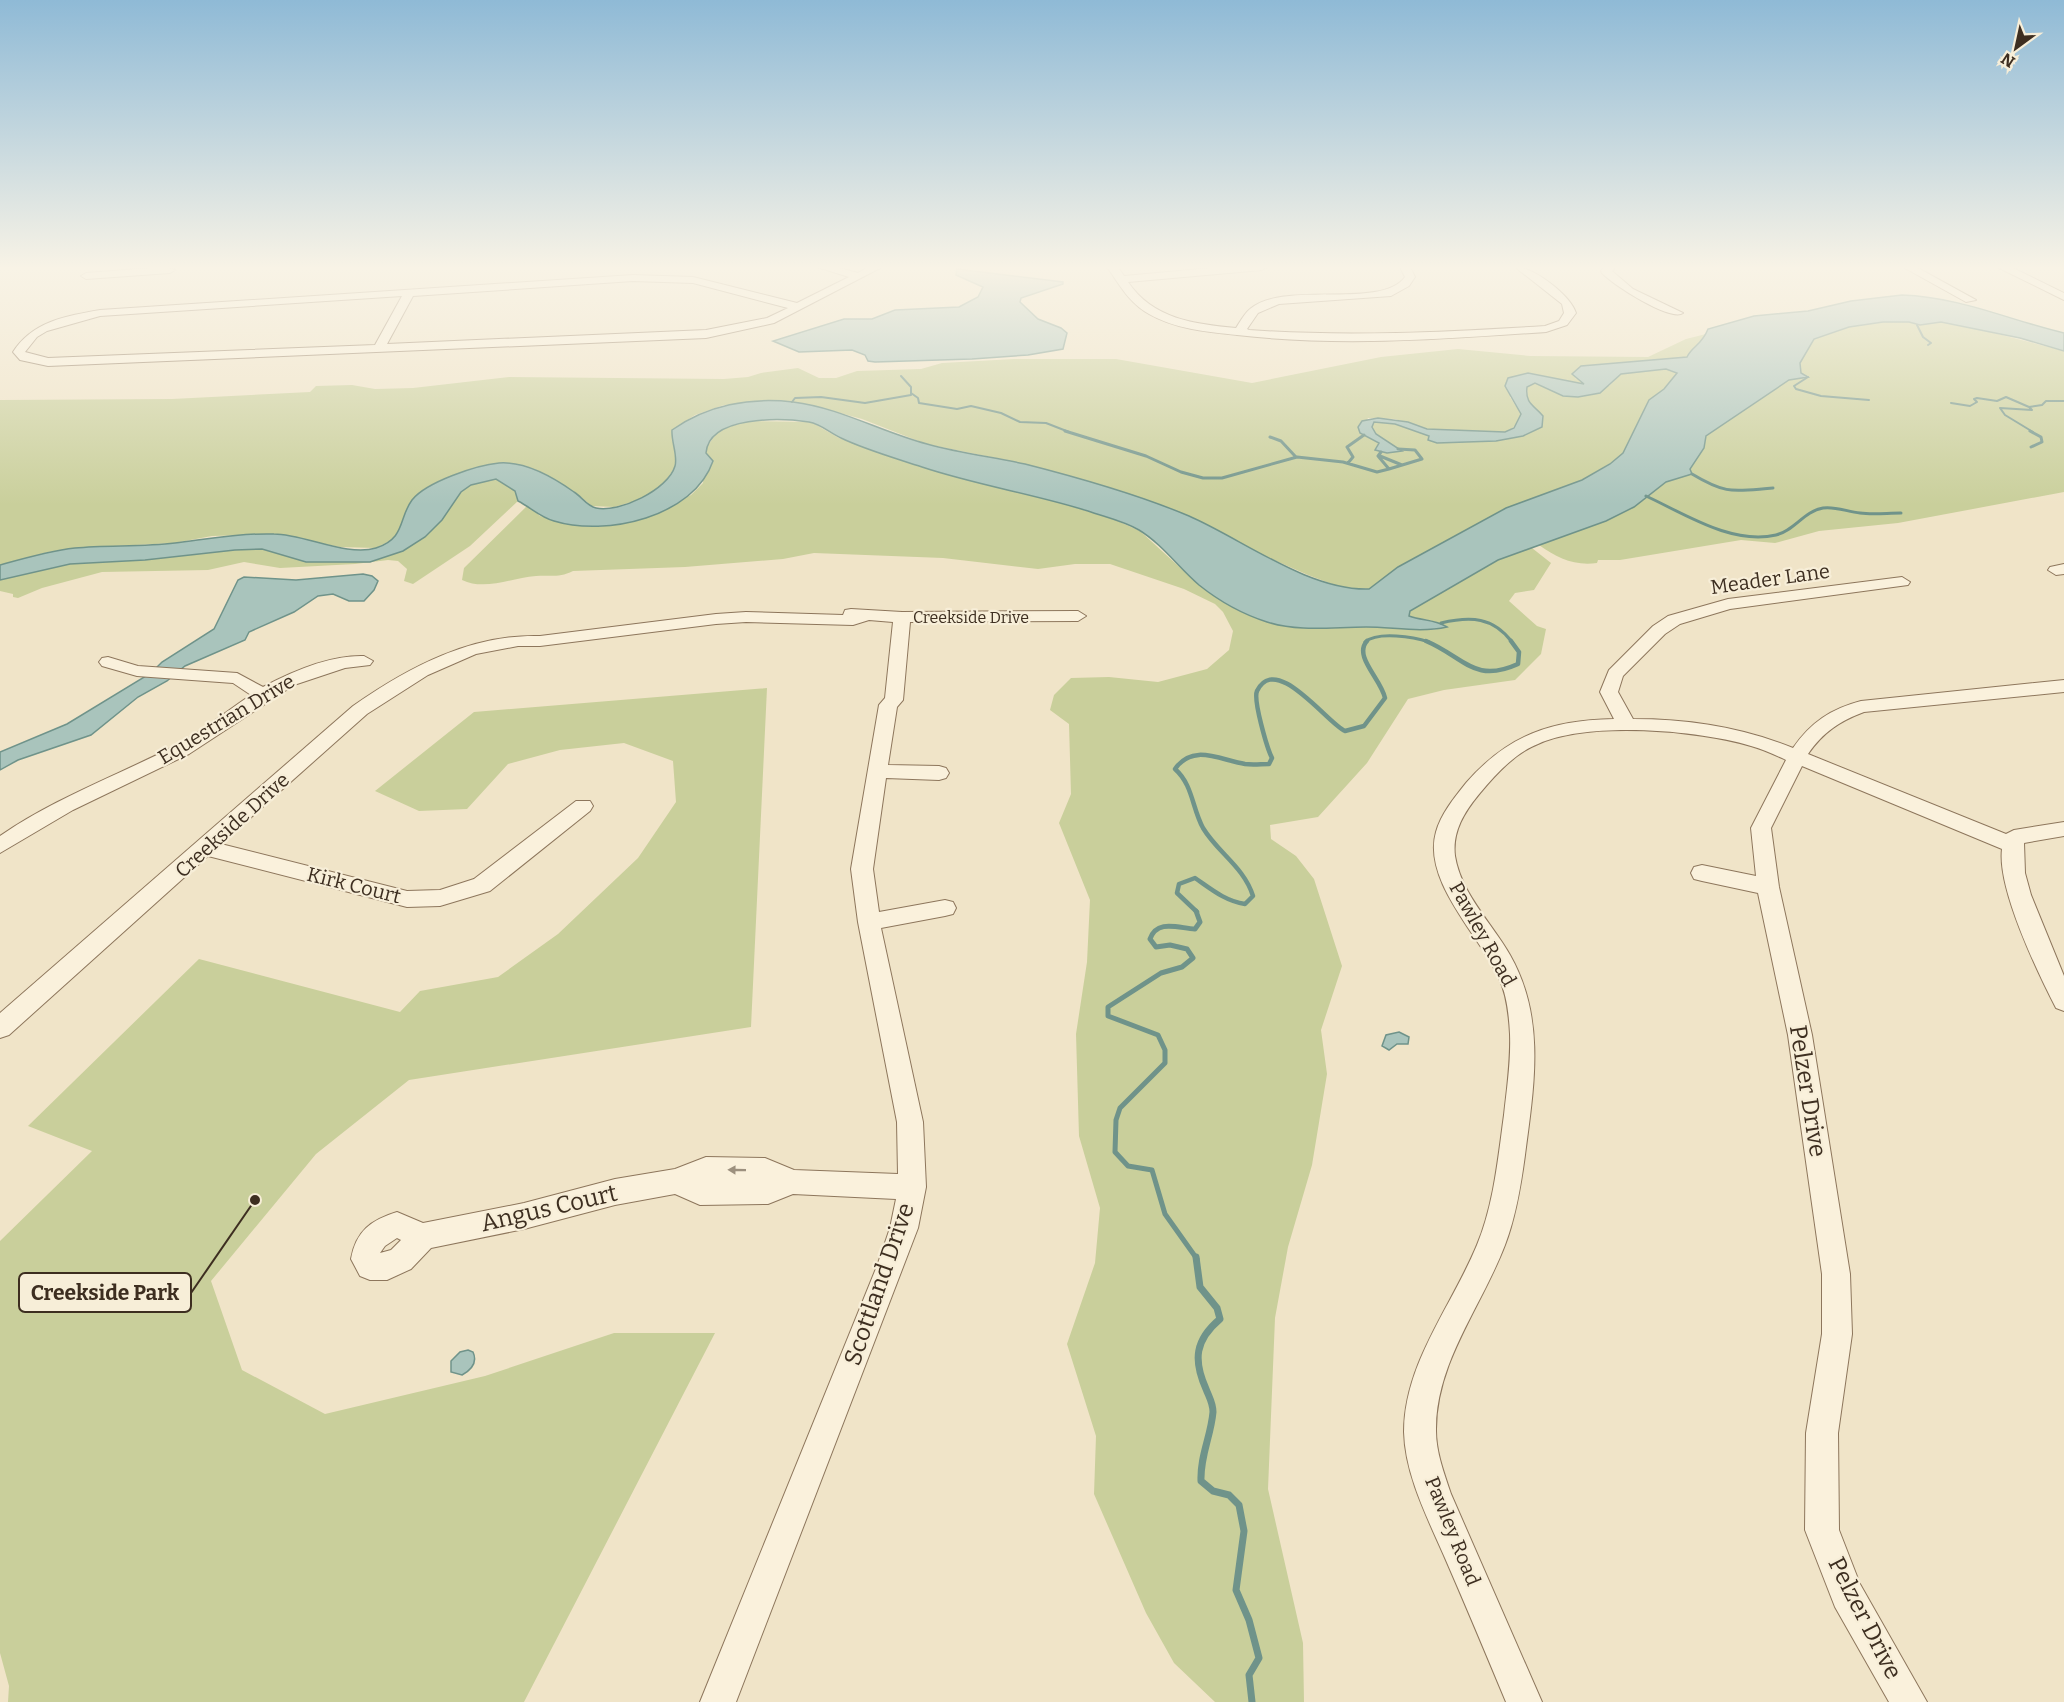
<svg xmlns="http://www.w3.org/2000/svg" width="2064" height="1702" font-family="Bitter,serif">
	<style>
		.green { fill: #c9cf9b }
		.water { fill: #a9c4bc; stroke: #6f938a; stroke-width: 1.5 }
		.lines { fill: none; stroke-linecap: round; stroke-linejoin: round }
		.stream-far4 { stroke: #6f938a; stroke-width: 2 }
		.stream-far3 { stroke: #6f938a; stroke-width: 3 }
		.stream-far2 { stroke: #6f938a; stroke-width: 4.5 }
		.stream-far1 { stroke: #6f938a; stroke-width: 5 }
		.stream { stroke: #6f938a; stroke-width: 7 }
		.minor-casing { stroke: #8d765c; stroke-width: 2 }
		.minor { fill: #faf1dc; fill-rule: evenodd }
		.oneway { fill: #9c907e }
		.labels { text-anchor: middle; stroke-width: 4.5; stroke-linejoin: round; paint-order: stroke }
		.far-street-label { font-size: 16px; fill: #3d2e20; stroke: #f7eed8 }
		.street-label { font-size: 20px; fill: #3d2e20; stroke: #f7eed8 }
		.near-street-label { font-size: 24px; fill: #3d2e20; stroke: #f7eed8 }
		.leader { fill: none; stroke: #3d2e20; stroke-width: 2 }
		.callout-dot { fill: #3d2e20; stroke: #f7eed8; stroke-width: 2 }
		.callout { fill: #f7eed8; stroke: #3d2e20; stroke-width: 2 }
		.callout-label { font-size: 21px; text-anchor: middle; font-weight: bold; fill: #3d2e20 }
	</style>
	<rect width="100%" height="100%" fill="#f0e4c8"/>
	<!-- green -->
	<path class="green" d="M 1883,322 L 1909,322 L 1920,325 L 1941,322 L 1967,326 L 2064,351 L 2064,492 L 1898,523 L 1819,531 L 1775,543 L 1741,540 L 1620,560 L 1598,560 L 1597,563 C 1574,566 1557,558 1539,545 L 1532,548 L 1551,563 L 1534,590 L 1515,593 L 1509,601 L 1537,626 L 1546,629 L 1541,654 L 1515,680 L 1444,690 L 1408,699 L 1367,763 L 1318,817 L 1270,825 L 1271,839 L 1296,856 L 1314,879 L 1342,966 L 1321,1030 L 1327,1074 L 1312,1165 L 1288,1247 L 1275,1318 L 1268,1489 L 1303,1643 L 1304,1702 L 1215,1702 L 1174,1663 L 1146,1613 L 1094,1494 L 1096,1436 L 1067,1344 L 1095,1263 L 1100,1208 L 1079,1136 L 1076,1034 L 1087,962 L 1090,900 L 1059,823 L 1071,794 L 1069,724 L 1050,710 L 1054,695 L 1071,678 L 1109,677 L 1158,682 L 1207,669 L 1229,650 L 1233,631 L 1223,612 L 1215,604 L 1184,589 L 1110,564 L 1075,564 L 1038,569 L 943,558 L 814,553 L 783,559 L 685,567 L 573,571 C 559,578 551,575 536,576 C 511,578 485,591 462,580 L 464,568 L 528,505 L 540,516 L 580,526 L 599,527 L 651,515 L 691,495 L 703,483 L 706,448 L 719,430 L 748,421 L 811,422 L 839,438 L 924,467 L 1061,503 L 1113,519 L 1140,531 L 1198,584 L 1312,629 L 1365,627 L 1433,630 L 1446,627 C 1434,618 1423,621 1409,616 L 1410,611 L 1498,560 L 1634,507 L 1666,482 L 1691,474 L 1690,469 L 1704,448 L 1706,436 L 1789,380 L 1807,377 L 1801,373 L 1800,363 L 1814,339 L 1849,327 Z
		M 1706,334 C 1702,344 1691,348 1687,357 L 1679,359 L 1581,366 L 1575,378 L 1585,382 L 1584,384 L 1528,373 L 1510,397 L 1521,414 C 1518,424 1514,428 1505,432 L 1427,429 L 1395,419 L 1368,418 L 1360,433 L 1379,443 L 1376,450 L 1387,453 L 1400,450 L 1376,434 L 1372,427 L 1374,422 L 1395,424 L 1430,436 L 1437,443 L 1496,441 L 1523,436 L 1537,409 L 1528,403 L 1527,387 L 1535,383 L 1553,391 L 1609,386 L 1621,374 L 1666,369 L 1677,373 L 1664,389 L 1649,400 L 1623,453 L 1610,464 L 1582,480 L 1506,508 L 1369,589 L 1340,587 L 1308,575 L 1251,550 L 1191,517 L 1025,464 L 926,444 L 862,419 L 829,410 L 792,402 L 724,405 L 695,415 L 672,430 L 676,465 L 667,479 L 653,492 L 635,501 L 614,507 L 592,506 L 575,492 L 499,463 L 443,479 L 424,489 L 406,512 L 401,529 L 393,539 L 376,548 L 340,547 L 276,534 L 212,536 L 174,543 L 76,548 L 48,552 L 0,565 L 0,400 L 172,399 L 310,392 L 316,386 L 352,385 L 375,389 L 413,388 L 509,377 L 724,379 L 748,377 L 761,373 L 798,368 L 819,378 L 836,378 L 857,371 L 921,369 L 942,363 L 1014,359 L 1116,359 L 1252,383 L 1381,357 L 1458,349 L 1530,356 L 1648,357 L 1686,339 Z
		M 496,479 L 515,491 L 518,501 L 470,546 L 413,584 L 404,581 L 407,569 L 398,561 L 388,560 L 355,564 L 280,568 L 244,562 L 208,570 L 102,572 L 42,588 L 18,598 L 13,597 L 13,594 L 0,591 L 0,580 L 70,564 L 145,560 L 235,550 L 262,549 L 306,562 L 370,562 L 442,520 L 461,492 L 471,485 Z
		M 767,688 L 751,1027 L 409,1080 L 316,1154 L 211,1281 L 242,1370 L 325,1414 L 485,1376 L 614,1333 L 715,1333 L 524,1702 L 8,1702 L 9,1686 L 0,1653 L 0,1241 L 92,1151 L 28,1126 L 199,959 L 400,1012 L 420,991 L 498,977 L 558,934 L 638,858 L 676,802 L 673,761 L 624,743 L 560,750 L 508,764 L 467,809 L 419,811 L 375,791 L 474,712 Z"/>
	<!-- water -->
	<path class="water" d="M 957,269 L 1063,282 L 1063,284 L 1021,298 L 1020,302 L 1038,319 L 1061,328 L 1067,333 L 1063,349 L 1028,355 L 972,359 L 875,362 L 868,361 L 865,355 L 852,350 L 799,352 L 773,341 L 844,319 L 872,319 L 895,310 L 959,307 L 978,297 L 983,287 L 956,275 Z
		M 1902,295 C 1960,297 2009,320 2064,333 L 2064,351 L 2020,338 L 1941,322 L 1920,325 L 1909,322 L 1883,322 L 1849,327 L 1814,339 L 1800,363 L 1801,373 L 1808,377 L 1789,380 L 1706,436 L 1704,448 L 1690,469 L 1692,474 L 1666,482 L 1634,507 L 1606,521 L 1498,560 L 1410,611 L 1409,616 C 1423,621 1434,619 1447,627 C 1420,633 1393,627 1366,627 C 1332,627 1299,632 1267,622 C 1242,614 1219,601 1199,585 C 1179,568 1162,544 1139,530 C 1124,521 1105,517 1088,511 C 1034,494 976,485 922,467 C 895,458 866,450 841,438 C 830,433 821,424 809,422 C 782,418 709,415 706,453 L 713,461 C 694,517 606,537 554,521 C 540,517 530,507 518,501 L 515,491 L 496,479 L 471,485 L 461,492 L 442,520 L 425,537 L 403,551 L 370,562 L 306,562 L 262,549 L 235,550 L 145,560 L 70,564 L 0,580 L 0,565 C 25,558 49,551 75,548 C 108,545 142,547 175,543 C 208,539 240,533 274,534 C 304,534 347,557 376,548 C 406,538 398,519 412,500 C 426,482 477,465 499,463 C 526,461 553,477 574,492 C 581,496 587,506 596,508 C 619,513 668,490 675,466 C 678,456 671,441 672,430 C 707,405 750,397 793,402 C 841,408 881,432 927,444 C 959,453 992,457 1025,464 C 1080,478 1137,494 1189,516 C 1242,539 1309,591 1369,589 L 1398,567 L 1506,508 L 1582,480 L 1610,464 L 1623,453 L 1649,400 L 1664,389 L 1677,373 L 1666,369 L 1621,374 L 1600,393 L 1578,397 L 1563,396 L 1535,383 L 1527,387 C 1525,404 1534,405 1543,416 L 1542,427 L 1523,436 L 1496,441 L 1437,443 L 1428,440 L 1429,436 L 1395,424 L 1374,422 L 1372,427 L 1376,434 L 1402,451 L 1387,453 L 1375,450 L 1379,443 L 1360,433 L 1358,427 L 1362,421 L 1378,418 L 1408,422 L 1427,429 L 1505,432 L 1514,428 L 1521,414 L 1505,386 L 1508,378 L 1528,373 L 1584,384 L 1572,374 L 1581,366 L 1687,357 C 1692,346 1702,345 1708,329 L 1754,316 L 1808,311 L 1851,301 Z
		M 363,574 L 372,576 L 378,581 L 374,590 L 364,601 L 349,601 L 333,594 L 318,596 L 294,612 L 249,632 L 245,640 L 185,666 L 167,681 L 138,697 L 91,735 L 18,760 L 0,770 L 0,752 L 67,724 L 151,673 L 162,662 L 214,629 L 238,580 L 244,577 L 296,580 Z
		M 1399,1032 L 1409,1037 L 1408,1044 L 1397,1044 L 1389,1050 L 1382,1046 L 1386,1035 Z
		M 468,1350 L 473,1352 C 478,1363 471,1370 462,1375 L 451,1372 L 451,1361 L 460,1352 Z"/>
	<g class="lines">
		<!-- stream-far4 -->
		<path class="stream-far4" d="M 1917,325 L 1923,337 L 1931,343 L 1928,345
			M 1808,377 L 1794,386 L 1796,389 L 1821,396 L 1869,400
			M 911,393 L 918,398 L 919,403 L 957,409 L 971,406 L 1001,413 L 1020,422 L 1046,423 L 1069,432
			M 792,402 L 795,398 L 821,397 L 865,403 L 911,395 L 911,387 L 901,376
			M 1951,403 L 1970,406 L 1977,402 L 1974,399 L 1977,398 L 1997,401 L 2006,397 L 2029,407
			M 2033,432 L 2005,415 L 2000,408 L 2032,410 L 2029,407 L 2042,405 L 2046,401 L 2064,401"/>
		<!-- stream-far3 -->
		<path class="stream-far3" d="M 1065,431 L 1146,456 L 1181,472 L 1203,478 L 1222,478 L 1297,457 L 1343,462 L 1377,472 L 1389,469 L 1378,456 L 1381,452
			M 2030,431 L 2041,437 L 2042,442 L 2031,447
			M 1270,437 L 1281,441 L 1295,456
			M 1380,456 L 1402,465
			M 1348,463 L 1353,457 L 1347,447 L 1364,435
			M 1389,469 L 1422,459 L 1415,450 L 1398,449
			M 1692,474 C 1727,495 1733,491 1773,488
			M 1646,496 C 1685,514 1731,545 1776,535 C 1794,531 1804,511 1823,508 C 1835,506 1848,512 1860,513 C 1873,515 1887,513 1901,513
			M 1441,623 C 1471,616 1493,617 1512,642
			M 1365,642 C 1378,631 1414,637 1429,642"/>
		<!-- stream-far2 -->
		<path class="stream-far2" d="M 1426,641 C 1464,657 1474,684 1518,664 L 1519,652 L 1511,641
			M 1197,912 L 1177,893 L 1179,884 L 1195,878 C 1211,889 1225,901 1245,904 L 1253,896 C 1244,867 1218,853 1203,828 C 1192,808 1193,785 1175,769 C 1193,743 1220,760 1245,764 C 1253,765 1261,764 1269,764 L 1272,758 C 1267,748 1253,700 1257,691 C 1276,652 1327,723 1345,731 L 1364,726 L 1385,698 C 1381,679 1353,656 1367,641"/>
		<!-- stream-far1 -->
		<path class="stream-far1" d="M 1196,911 L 1200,922 L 1195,929 C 1178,928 1157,919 1150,939 L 1156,947 L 1170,945 L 1187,949 L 1193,958 L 1182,967 L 1161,973 L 1108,1007 L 1108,1016 L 1158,1035 L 1165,1050 L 1165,1063 L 1120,1108 L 1116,1120 L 1115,1152 L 1128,1166 L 1152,1170 L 1165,1214 L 1197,1259"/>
		<!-- stream -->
		<path class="stream" d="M 1196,1257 L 1200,1287 L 1217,1308 L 1220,1319 C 1195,1340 1193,1360 1206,1389 C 1209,1397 1213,1403 1213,1412 C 1211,1436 1200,1456 1201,1481 L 1213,1491 L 1229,1495 L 1239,1505 L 1244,1531 L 1236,1590 L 1249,1620 L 1259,1658 L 1249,1675 L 1252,1702"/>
		<!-- minor casing -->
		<g class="minor-casing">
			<path id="minor" d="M 165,267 L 175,270 L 170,273 L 86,279 L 81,276 L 86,273 Z
				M 817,267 L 836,267 L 858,273 L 868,267 L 882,267 L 774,323 L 706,338 L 48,366 L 20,360 L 13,352 C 33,321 66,316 100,310 L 633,275 L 693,277 L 797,303 L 849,277 ZM 633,281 L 693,283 L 788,308 L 767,318 L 706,330 L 387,344 L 413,296 ZM 402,296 L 375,345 L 48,358 L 25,352 L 37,337 L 47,331 L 100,316 Z
				M 1107,267 L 1118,267 L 1124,276 L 1223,267 L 1267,267 L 1262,270 L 1128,282 C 1153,319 1194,324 1236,328 C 1240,322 1244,314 1250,309 C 1283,280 1381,310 1405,277 L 1400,267 L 1410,267 L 1415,277 L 1409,286 L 1391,296 L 1279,304 L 1258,313 L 1247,329 L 1249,330 C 1348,337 1446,332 1545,326 L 1559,321 L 1564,313 L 1562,304 L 1515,267 C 1534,267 1570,295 1576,313 L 1567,325 L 1546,332 C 1443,339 1339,347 1237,335 C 1207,332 1175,329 1149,314 C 1129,303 1120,285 1107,267 Z
				M 1604,267 L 1616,267 L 1612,271 L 1633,289 L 1683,313 C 1671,322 1613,285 1602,273 L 1601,271 Z
				M 1903,267 L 1916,267 L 1976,300 L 1966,302 Z
				M 1997,267 L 2011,267 L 2064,293 L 2064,300 Z
				M 2064,564 L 2064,574 L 2056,575 L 2048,570 L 2050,567 Z
				M 1902,577 L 1910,582 L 1908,585 L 1730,609 L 1680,624 L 1665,634 L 1623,676 L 1618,692 L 1633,719 C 1687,719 1742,727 1793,748 C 1811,722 1831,709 1861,701 L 2064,680 L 2064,692 L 1864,712 C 1840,721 1823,732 1808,754 L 2006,834 L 2014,830 L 2064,822 L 2064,836 L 2024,843 L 2025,873 L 2031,895 L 2064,976 L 2064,1011 L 2056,1008 C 2037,971 1997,888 2002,849 L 1802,766 L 1771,828 L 1779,887 L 1812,1035 L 1850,1274 L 1852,1334 L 1838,1433 L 1839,1530 L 1860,1584 L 1927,1702 L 1889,1702 L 1835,1607 L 1805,1530 L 1806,1433 L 1822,1334 L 1822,1274 L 1788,1035 L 1758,893 L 1702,881 L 1694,879 L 1691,873 L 1694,867 L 1702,865 L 1756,876 L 1751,828 L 1786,760 C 1775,755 1763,749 1751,746 C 1698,730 1589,721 1538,744 C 1515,753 1496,774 1480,793 C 1465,811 1452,831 1455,856 C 1461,894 1492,923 1510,955 C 1546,1018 1534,1086 1525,1155 C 1521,1185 1516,1216 1505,1245 C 1482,1306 1435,1363 1436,1431 C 1436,1452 1444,1473 1451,1494 L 1542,1702 L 1506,1702 C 1486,1654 1466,1606 1445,1558 C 1428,1519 1405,1475 1404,1432 C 1404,1363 1452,1306 1477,1245 C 1494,1204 1498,1158 1504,1115 C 1507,1087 1511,1062 1510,1034 C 1509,1015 1507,995 1499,978 C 1480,936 1422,881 1436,832 C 1441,814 1454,798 1466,783 C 1508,735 1551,720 1614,719 L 1600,692 L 1609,670 L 1653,626 L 1668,616 L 1728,599 Z
				M 851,609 L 902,612 L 1078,611 L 1086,616 L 1078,621 L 910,622 L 903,700 L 897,707 L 888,765 L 939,766 L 946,768 L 949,773 L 946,778 L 939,780 L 886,778 L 873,869 L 879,912 L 945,900 L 953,902 L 956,908 L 953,914 L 945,916 L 881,928 L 923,1122 L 926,1187 L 918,1228 L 736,1702 L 700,1702 L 877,1266 L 890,1228 L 896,1199 L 793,1194 L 768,1204 L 700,1205 L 675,1194 L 615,1205 L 524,1229 L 431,1248 L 411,1269 L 387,1280 L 370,1280 L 360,1276 L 351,1259 C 356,1231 371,1220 397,1212 L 423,1223 L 524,1203 L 615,1179 L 675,1169 L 706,1157 L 765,1158 L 794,1170 L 898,1174 L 897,1122 L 858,922 L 851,869 L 879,705 L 885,698 L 893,622 L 869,620 L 853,625 L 746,622 L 716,624 L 540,646 L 518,646 L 476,654 L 428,675 L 367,714 L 221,844 L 407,891 L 440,890 L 474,879 L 576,801 L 590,801 L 593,806 L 590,811 L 490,891 L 440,906 L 407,907 L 208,856 L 9,1035 L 0,1038 L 0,1013 L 353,706 C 409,667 471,634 540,636 L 716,614 L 746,612 L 843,615 L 845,610 ZM 397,1238 L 401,1240 L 391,1250 L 380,1253 L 385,1246 Z
				M 364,656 L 373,661 L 370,665 L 345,668 L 294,685 L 189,754 L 73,810 L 0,853 L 0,836 C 55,798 116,776 175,746 C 202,732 225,712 251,695 L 233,683 L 137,676 L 102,666 L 99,662 L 102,658 L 108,657 L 138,666 L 237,673 L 263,687 C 293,671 330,655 364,656 Z"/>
		</g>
		<!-- minor -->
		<use href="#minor" class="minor"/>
	</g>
	<!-- one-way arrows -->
	<defs><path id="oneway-solid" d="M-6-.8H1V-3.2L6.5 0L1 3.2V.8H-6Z" transform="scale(1.5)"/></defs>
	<use class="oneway" href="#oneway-solid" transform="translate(737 1170) rotate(-179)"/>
	<!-- sky -->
	<linearGradient id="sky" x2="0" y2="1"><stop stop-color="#8fbad6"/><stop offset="0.53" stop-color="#f8f3e6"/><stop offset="1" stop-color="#f8f3e6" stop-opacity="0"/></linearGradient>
	<rect width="2064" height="505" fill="url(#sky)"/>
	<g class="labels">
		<!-- far-street labels -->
		<g class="far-street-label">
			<text x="971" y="623">Creekside Drive</text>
		</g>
		<!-- street labels -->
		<g class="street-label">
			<text transform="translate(1770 579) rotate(-8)" y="7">Meader Lane</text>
			<text transform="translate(226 719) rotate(-31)" y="7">Equestrian Drive</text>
			<text transform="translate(232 825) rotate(-42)" y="7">Creekside Drive</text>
			<text transform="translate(354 885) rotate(14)" y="7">Kirk Court</text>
			<text transform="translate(1483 934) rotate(61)" y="7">Pawley Road</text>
			<text transform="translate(1453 1531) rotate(68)" y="7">Pawley Road</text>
		</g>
		<!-- near-street labels -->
		<g class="near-street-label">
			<text transform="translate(1808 1091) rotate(81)" y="8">Pelzer Drive</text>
			<text transform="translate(549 1208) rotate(-13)" y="8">Angus Court</text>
			<text transform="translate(879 1284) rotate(-71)" y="8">Scottland Drive</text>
			<text transform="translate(1865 1618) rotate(63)" y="8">Pelzer Drive</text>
		</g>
	</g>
	<!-- callouts -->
	<path class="leader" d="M255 1200L191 1293"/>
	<circle class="callout-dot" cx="255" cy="1200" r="6"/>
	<rect class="callout" x="19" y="1273" width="172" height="39" rx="6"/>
	<g class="callout-label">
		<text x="105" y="1300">Creekside Park</text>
	</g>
	<!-- north arrow -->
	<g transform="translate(2016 48) rotate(213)" stroke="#f7eed8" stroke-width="4.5" paint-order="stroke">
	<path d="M0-4.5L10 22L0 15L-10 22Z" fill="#3d2e20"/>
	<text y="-9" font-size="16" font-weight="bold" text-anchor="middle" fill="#3d2e20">N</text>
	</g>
</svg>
